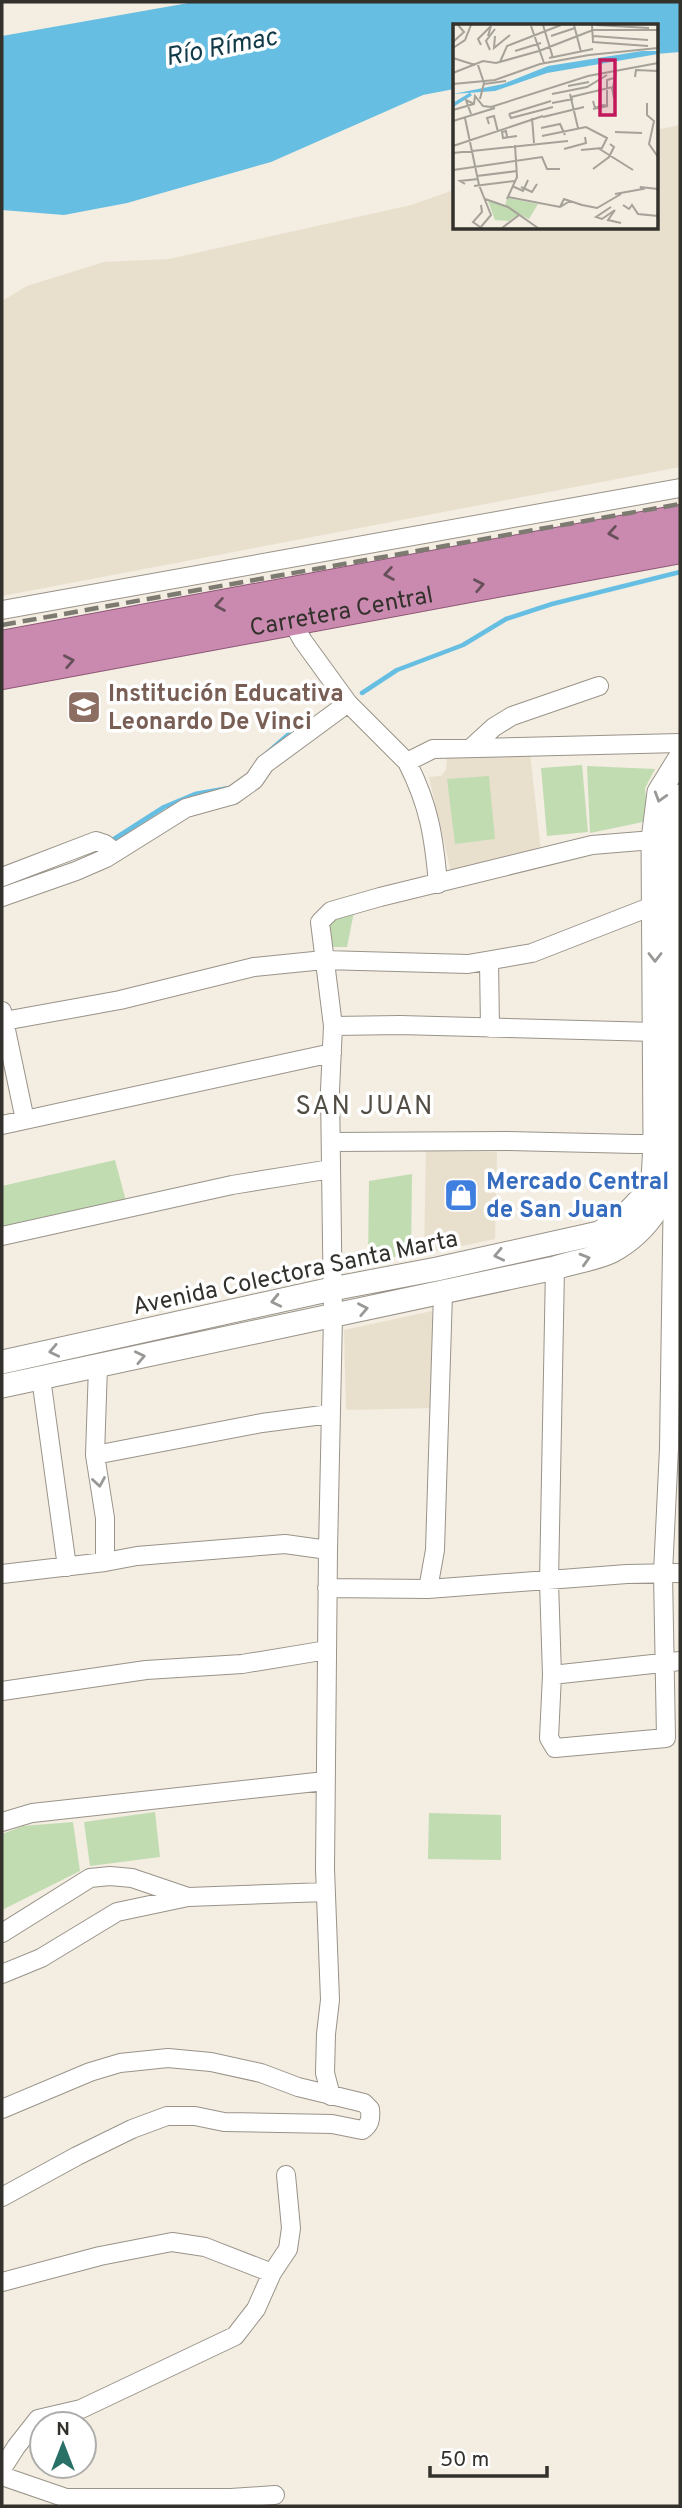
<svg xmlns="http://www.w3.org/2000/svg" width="682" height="2508" font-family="Overpass,sans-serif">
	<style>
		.built { fill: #e9dfcd }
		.green { fill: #c2dcb2 }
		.water { fill: #66bee2 }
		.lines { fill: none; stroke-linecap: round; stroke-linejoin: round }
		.stream { stroke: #66bee2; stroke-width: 4.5 }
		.minor-casing { stroke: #999389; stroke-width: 20 }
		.tertiary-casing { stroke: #999389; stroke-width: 25 }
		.trunk-casing { stroke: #8d5775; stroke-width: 32 }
		.minor { stroke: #fff; stroke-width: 18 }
		.tertiary { stroke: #fff; stroke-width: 23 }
		.trunk { stroke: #ca8ab0; stroke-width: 30 }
		.rail { stroke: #7d7a72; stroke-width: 4.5; stroke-dasharray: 14 7; stroke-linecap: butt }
		.oneway { stroke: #68505a }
		.oneway2 { stroke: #999896 }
		.labels { text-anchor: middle; stroke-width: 7; stroke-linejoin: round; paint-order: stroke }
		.street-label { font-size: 24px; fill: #33312c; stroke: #fff }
		.education-label { font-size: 24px; font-weight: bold; fill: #785e54; stroke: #fff; text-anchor: start }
		.shop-label { font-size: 24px; font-weight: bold; fill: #366cbe; stroke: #fff; text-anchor: start }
		.water-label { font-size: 26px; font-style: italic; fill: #113a49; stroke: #fff }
		.neighbourhood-label { font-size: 26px; letter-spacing: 2px; fill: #534e45; stroke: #fff }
		.inset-river { fill: none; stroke: #66bee2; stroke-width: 3.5 }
		.inset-road { fill: none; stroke: #a6a299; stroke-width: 2 }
		.view { fill: #c2185b; fill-opacity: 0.15; stroke: #c2185b; stroke-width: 3.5 }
		.inset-edge { fill: none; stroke: #33312c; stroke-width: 3.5 }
	</style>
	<rect width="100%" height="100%" fill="#f3ede2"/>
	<!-- built -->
	<path class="built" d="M 680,125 L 680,467 L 2,596 L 2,301 L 27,286 L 104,262 L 169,259 L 411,205 L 454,190 L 454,228 L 656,228 L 656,130 Z
		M 530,753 L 541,851 L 451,872 L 429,777 L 441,776 L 446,770 L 447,758 Z
		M 426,1151 L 497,1152 L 495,1239 L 424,1254 Z
		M 432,1311 L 433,1408 L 346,1410 L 344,1330 Z"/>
	<!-- green -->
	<path class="green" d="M 582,765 L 588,832 L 547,836 L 541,768 Z
		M 587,766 L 655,769 L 645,788 L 648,821 L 590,833 Z
		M 489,776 L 495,839 L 455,844 L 447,779 Z
		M 354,912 L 347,947 L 331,947 L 328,922 Z
		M 115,1160 L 126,1201 L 2,1228 L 2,1186 Z
		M 412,1174 L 411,1253 L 368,1263 L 369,1181 Z
		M 155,1812 L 160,1857 L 90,1866 L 84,1822 Z
		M 429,1813 L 501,1815 L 501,1860 L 428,1859 Z
		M 73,1822 L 80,1871 L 2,1910 L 2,1834 L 23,1826 Z"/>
	<!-- water -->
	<path class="water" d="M 194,2 L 680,2 L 680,52 L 656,54 L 656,26 L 454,26 L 454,89 L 423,95 L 271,162 L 127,203 L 64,215 L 2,210 L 2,36 Z"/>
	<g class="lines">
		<!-- stream -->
		<path class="stream" d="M 362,693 L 397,670 L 463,645 L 506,619 L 552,604 L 680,572
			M 266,754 L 290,733 L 301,728
			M 114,839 L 164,807 L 195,794 L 229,788"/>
		<!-- minor casing -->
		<g class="minor-casing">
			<path id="minor" d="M 2,610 L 680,488
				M 290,612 L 291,620 L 303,641 L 348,703 L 407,762 L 433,749 L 680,743
				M 471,748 L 494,727 L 512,716 L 599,686
				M 407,762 C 429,805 434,837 438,884
				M 2,877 L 96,841 L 105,844 L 115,852
				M 2,897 L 76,871 L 106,858 L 186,808 L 233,795 L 254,780 L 265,764 L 348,703
				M 489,961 L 490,1028
				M 2,1011 L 25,1120
				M 4,1021 L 120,1000 L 254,967 L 324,960 L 468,964 L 532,953 L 655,905
				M 333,1026 L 400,1025 L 655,1032
				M 2,1125 L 332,1053
				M 331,1142 L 507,1141 L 635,1144 L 655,1144 L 666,1149
				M 2,1236 L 232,1185 L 331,1169
				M 555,1268 L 549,1582 L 552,1675 L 549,1738 L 555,1748 L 666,1738 L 663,1573 L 669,1448 L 673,1180
				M 98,1366 L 95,1455 L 105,1518 L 105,1562
				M 41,1378 L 67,1567
				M 95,1455 L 262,1423 L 330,1414
				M 2,1574 L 105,1562 L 137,1556 L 285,1544 L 328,1550
				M 327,1588 L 428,1589 L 627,1574 L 680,1573
				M 428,1589 L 435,1550 L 443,1293
				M 552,1675 L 680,1661
				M 2,1691 L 146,1670 L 242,1664 L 327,1650
				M 2,1822 L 32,1813 L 325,1781
				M 2,1933 L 90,1878 L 110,1876 L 132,1878 L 188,1897
				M 2,1974 L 41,1958 L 117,1912 L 188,1897 L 326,1892
				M 331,2096 L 325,2073 L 326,2034 L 330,2000 L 325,1869 L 328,1550 L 333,1316 L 330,1090 L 333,1026 L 320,922 L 331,911 L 380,897 L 592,845 L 653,840
				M 2,2109 L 90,2072 L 120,2063 L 168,2058 L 211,2062 L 261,2073 L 298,2087 L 364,2103 L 370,2109 C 371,2119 370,2125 362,2130 L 332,2124 L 224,2122 L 195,2116 L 167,2116 L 132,2129 L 77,2156 L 2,2197
				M 2,2282 L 100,2256 L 172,2242 L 205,2247 L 272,2273
				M 2,2469 L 16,2447 L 38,2419 L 81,2409 L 235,2336 L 256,2309 L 272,2273 L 288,2249 L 291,2228 L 286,2175
				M 2,2476 L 66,2498 L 231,2498 L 275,2495"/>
		</g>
		<!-- tertiary casing -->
		<g class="tertiary-casing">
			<path id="tertiary" d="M 2,1362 L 332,1289 L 437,1269 L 599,1233 L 621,1220 L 642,1198 L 653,1180 L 655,1144 L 653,840 L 659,792 L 680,758
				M 2,1386 L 555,1268 C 573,1262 596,1259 612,1251 C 650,1230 670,1195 676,1154 L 674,824 L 677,803 L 680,796"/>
		</g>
		<!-- trunk casing -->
		<g class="trunk-casing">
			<g id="trunk">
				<path d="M 2,646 L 680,520"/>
				<path id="s1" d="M 2,674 L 680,548"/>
			</g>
		</g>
		<!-- minor -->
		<use href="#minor" class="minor"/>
		<!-- tertiary -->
		<use href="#tertiary" class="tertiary"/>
		<!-- trunk -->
		<use href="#trunk" class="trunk"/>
		<!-- rail -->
		<path class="rail" d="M 2,625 L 680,504"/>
	</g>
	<!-- one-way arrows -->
	<defs><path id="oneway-chevron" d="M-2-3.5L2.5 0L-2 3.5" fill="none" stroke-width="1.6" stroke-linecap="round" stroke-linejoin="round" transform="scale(1.75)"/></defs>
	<g class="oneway">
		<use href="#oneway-chevron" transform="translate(613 533) rotate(170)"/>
		<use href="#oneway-chevron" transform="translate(389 574) rotate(170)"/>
		<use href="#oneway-chevron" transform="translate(479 585) rotate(-11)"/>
		<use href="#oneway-chevron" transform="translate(220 605) rotate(170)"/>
		<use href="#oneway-chevron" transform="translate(69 661) rotate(-11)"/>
	</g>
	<g class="oneway2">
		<use href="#oneway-chevron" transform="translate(660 797) rotate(107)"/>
		<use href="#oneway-chevron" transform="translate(655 957) rotate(90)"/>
		<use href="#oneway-chevron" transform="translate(499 1255) rotate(168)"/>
		<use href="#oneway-chevron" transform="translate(585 1259) rotate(-16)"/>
		<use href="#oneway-chevron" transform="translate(276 1301) rotate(167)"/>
		<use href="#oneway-chevron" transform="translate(363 1309) rotate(-11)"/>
		<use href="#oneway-chevron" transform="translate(54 1351) rotate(168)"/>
		<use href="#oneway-chevron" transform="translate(140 1357) rotate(-12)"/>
		<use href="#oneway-chevron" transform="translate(99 1482) rotate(81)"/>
	</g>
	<!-- icons -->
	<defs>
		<g id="school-square" transform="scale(1.75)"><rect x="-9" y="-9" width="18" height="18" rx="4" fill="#8d6e63" stroke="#fff"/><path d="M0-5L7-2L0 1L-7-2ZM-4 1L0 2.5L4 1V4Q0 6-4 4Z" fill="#fff"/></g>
		<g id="shop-square" transform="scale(1.75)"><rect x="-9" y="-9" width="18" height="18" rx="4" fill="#3f7fe0" stroke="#fff"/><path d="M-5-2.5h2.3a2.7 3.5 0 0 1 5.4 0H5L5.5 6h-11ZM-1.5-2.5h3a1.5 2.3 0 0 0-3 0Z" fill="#fff"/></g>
	</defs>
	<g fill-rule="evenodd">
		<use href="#school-square" x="84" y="707"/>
		<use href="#shop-square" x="461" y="1195"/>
	</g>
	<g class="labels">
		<!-- street labels -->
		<g class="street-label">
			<text dy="8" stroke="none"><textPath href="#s1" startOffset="345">Carretera Central</textPath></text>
			<text transform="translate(295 1272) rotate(-12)" y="8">Avenida Colectora Santa Marta</text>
		</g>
		<!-- education labels -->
		<g class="education-label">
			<text x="108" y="701">Institución Educativa<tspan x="108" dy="28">Leonardo De Vinci</tspan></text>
		</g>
		<!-- shop labels -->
		<g class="shop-label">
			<text x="486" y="1189">Mercado Central<tspan x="486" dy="28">de San Juan</tspan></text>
		</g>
		<!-- water labels -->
		<g class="water-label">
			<text transform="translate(221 46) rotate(-11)" y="9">Río Rímac</text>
		</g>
		<!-- neighbourhood labels -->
		<g class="neighbourhood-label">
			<text x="365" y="1114">SAN JUAN</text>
		</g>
	</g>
	<!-- overview -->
	<g transform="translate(453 24)">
		<rect width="205" height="205" fill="#f3ede2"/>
		<path d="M 54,174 L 85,180 L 76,195 L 66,190 L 56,197 L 42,196 L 35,177 L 52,182 Z" fill="#c2dcb2"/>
		<path d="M 189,27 L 205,27 L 205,30 L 94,49 L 42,67 L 0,70 L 50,60 L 95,42 Z" fill="#66bee2"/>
		<path class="inset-river" d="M 0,81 L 18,70"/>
		<path class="inset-road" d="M 90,1 L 100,34M 121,1 L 128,28M 139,1 L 140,18 L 195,22M 143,1 L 196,4M 78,2 L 91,39M 138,6 L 205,6M 42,12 L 41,24 L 57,11M 98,12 L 122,4M 140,12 L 195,16M 0,18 L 11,8 L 5,1M 28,21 L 25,15 L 38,2 L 35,12M 0,24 L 12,16 L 18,1M 37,26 L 33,17 L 42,5M 62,27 L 88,19M 0,34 L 22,41M 96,34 L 140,25M 47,38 L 54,22 L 108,1M 25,41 L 31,59 L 27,75M 0,49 L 30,37 L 43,39 L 86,27 L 140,6M 182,53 L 183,46 L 205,47M 0,60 L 42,56 L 87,40 L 136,31 L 205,24M 31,60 L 53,57M 115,62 L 136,58M 159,64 L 161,74 L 161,62M 99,70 L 134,63 L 154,51M 117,70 L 125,104M 118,73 L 160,63 L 163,48M 140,77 L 142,84 L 150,81 L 155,82 L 140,85M 99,79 L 120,75M 194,79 L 194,91 L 201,97 L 196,120 L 205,133M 154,82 L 154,56 L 161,54M 0,86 L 21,80 L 22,72 L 30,82 L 38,83 L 135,52 L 205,39M 18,90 L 13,76 L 21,80M 56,90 L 58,94 L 100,83M 56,90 L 98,77M 90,93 L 131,83M 12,94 L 26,161 L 38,191 L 27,204M 79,94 L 81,119M 0,97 L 42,84M 36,100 L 34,94 L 41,92 L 45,108M 88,104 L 107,100 L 112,111M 162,108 L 189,109M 89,112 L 133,103 L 154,114 L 149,124 L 128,126M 54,113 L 53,107 L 49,108 L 50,114 L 64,112M 0,122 L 90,92M 145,124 L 180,146M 111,125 L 133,119 L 132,113M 0,129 L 115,117M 140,145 L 156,133 L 161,123 L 157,120M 0,146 L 89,133 L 94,145 L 107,145M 24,152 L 64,147M 12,160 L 7,157 L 25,155M 21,162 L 62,157M 59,162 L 70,167 L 75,156M 68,163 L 79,168 L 84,160M 162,170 L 190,165 L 187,163 L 205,165M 55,173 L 107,183 L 117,177M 32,175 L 55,183 L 85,204M 54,175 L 64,153 L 62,121M 129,181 L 144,184 L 168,170M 170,181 L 176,185 L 179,181 L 185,190 L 205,192M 107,183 L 111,175 L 129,181M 158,183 L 143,193 L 149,195 L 162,186 L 155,196 L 168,199M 27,203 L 20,198 L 29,188 L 28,181M 49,204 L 66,191"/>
		<path class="view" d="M 147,36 L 162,36 L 162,91 L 147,91 Z"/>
		<rect width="205" height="205" class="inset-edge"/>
	</g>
	<!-- border -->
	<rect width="682" height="2508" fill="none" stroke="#33312c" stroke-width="7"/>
	<!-- north arrow -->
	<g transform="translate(63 2445)"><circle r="33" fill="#ffffff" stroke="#adadab" stroke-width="2"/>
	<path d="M0-5L12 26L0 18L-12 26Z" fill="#297067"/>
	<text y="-10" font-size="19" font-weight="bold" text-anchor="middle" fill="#33312c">N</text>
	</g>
	<!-- scale -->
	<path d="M430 2466v10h117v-10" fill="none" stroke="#33312c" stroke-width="3.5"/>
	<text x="440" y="2466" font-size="21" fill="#33312c" stroke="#ffffff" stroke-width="5" paint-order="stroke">50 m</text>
</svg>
